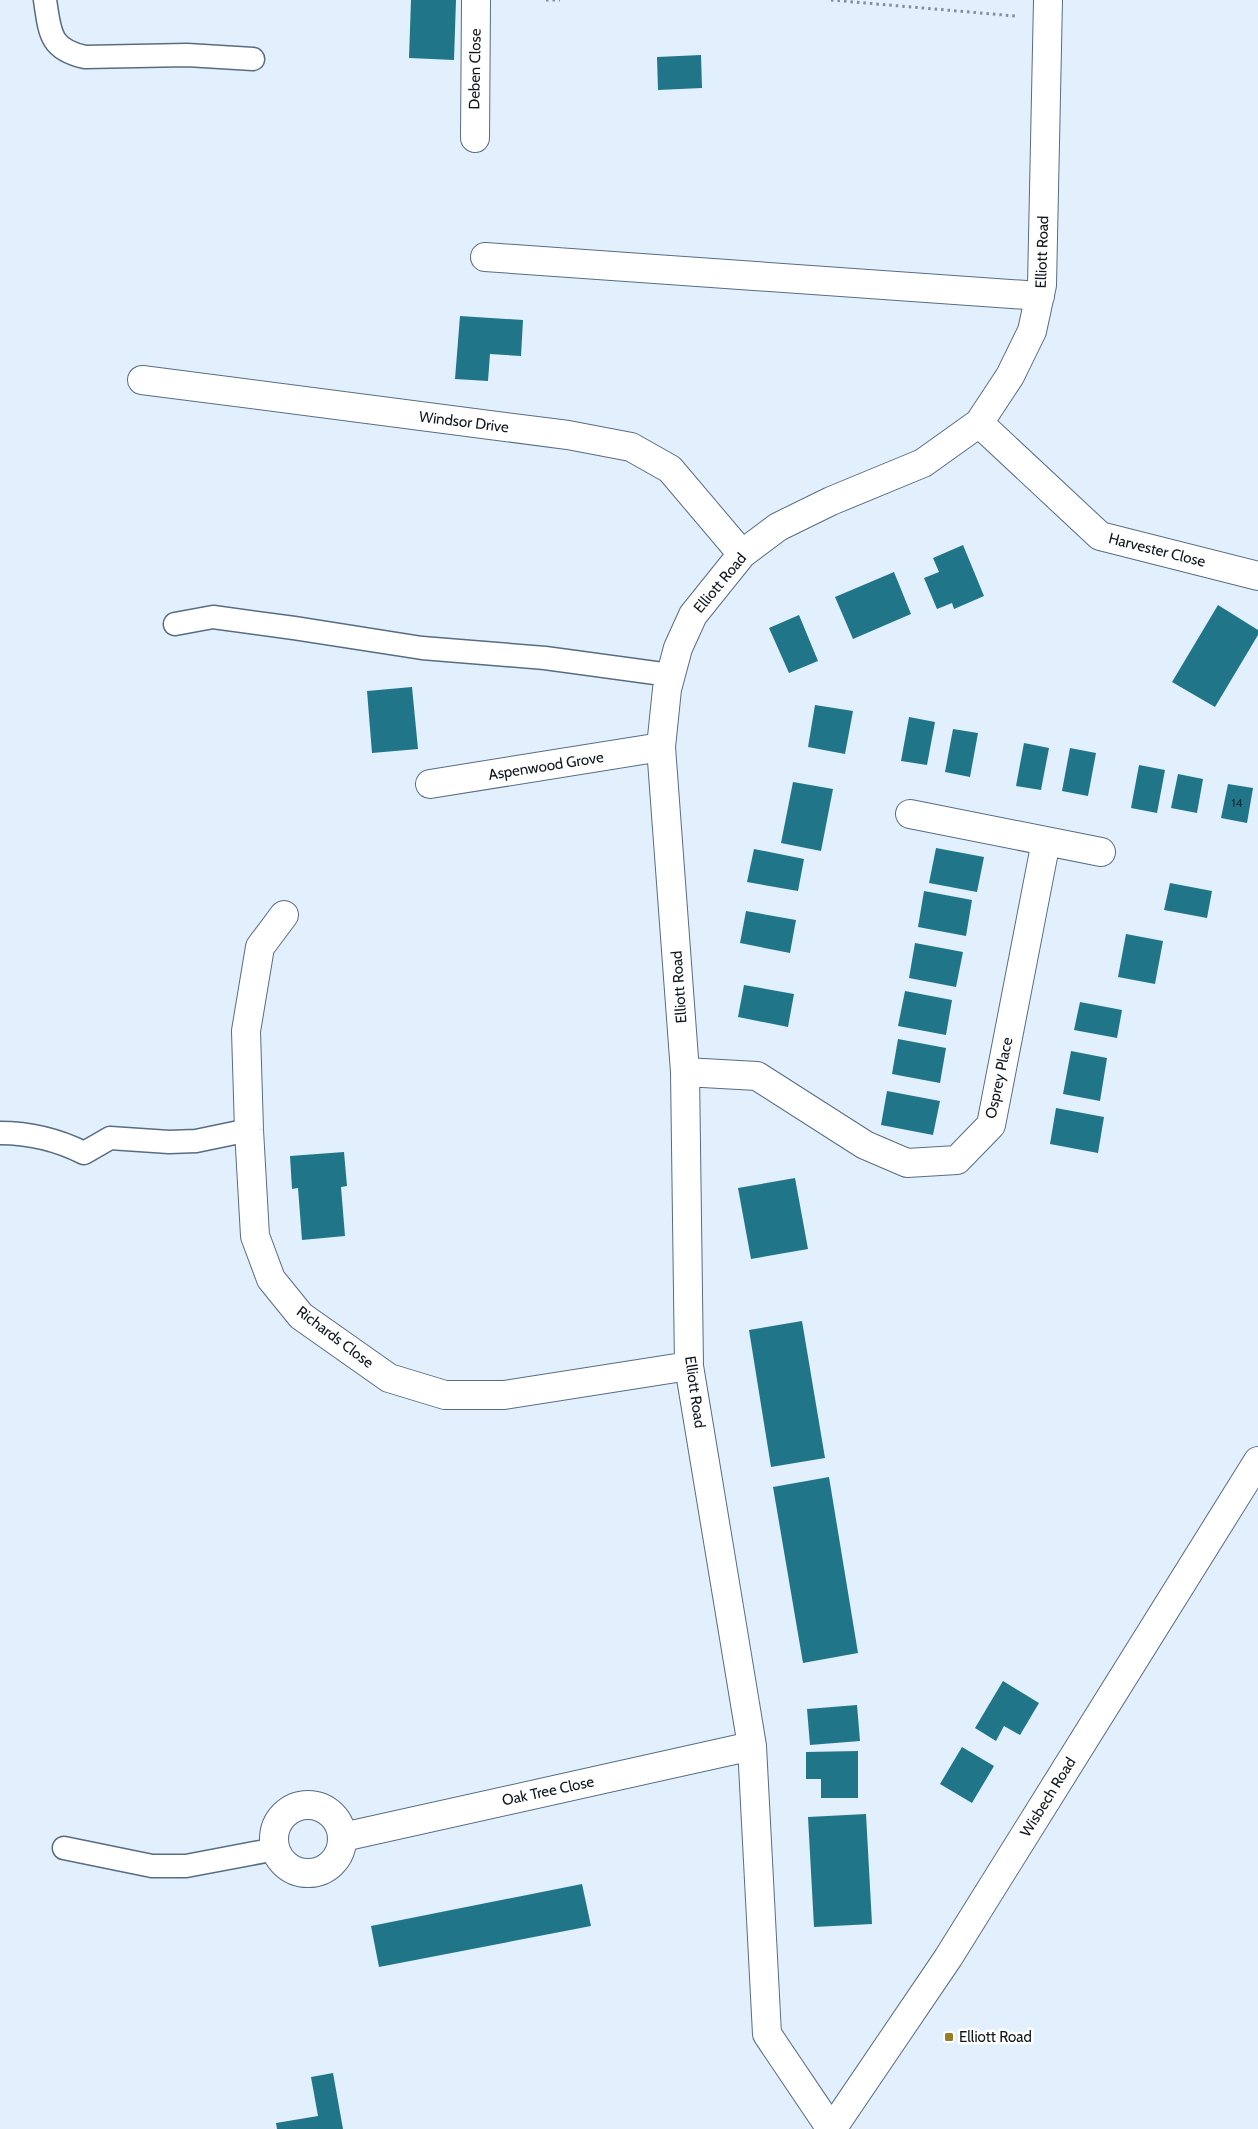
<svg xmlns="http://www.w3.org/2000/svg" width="1258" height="2129" font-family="Cabin,sans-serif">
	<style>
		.building { fill: #217588 }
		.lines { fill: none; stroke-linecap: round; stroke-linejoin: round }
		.lane-casing { stroke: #586c80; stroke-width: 25 }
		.street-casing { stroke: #586c80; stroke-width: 30 }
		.secondary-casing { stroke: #586c80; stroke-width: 30 }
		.path { stroke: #838e99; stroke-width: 3; stroke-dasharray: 2.5 4; stroke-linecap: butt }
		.lane { stroke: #fff; stroke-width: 22 }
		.street { stroke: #fff; stroke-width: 28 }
		.secondary { stroke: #fff; stroke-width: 28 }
		.poi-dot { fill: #987d25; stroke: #fff; stroke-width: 2 }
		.labels { text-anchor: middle; stroke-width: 5; stroke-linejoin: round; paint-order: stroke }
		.number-label { font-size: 12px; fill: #142e39 }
		.street-label { font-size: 15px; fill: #0f171f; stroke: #fff }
		.poi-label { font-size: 15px; fill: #0f171f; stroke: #fff; text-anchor: start }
	</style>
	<rect width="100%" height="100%" fill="#e2f0fe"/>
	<!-- building -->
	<path class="building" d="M 411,0 L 456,0 L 454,60 L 409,58 Z
		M 701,55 L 702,88 L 658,90 L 657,57 Z
		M 460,316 L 523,320 L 521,356 L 490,354 L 488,381 L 455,379 Z
		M 963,545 L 984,596 L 954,609 L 952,603 L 937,609 L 924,578 L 939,572 L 933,558 Z
		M 894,572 L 911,614 L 853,639 L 835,597 Z
		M 1218,605 L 1258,630 L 1258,635 L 1215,707 L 1172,682 Z
		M 799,615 L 818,661 L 789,673 L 769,628 Z
		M 412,687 L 418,749 L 372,753 L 367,691 Z
		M 815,705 L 853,711 L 845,754 L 808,747 Z
		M 909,717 L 935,722 L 927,765 L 901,761 Z
		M 953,729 L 978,733 L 970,777 L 945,772 Z
		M 1024,743 L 1049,748 L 1041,790 L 1016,786 Z
		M 1070,748 L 1096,753 L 1088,796 L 1062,791 Z
		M 1139,765 L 1165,770 L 1157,813 L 1131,808 Z
		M 1178,774 L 1203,779 L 1197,813 L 1171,808 Z
		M 793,782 L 833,789 L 821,851 L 781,843 Z
		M 1228,784 L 1253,788 L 1247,823 L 1221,818 Z
		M 936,848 L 984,857 L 977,892 L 929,883 Z
		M 754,849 L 804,859 L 798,891 L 747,882 Z
		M 1170,883 L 1212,891 L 1207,918 L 1164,910 Z
		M 924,891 L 972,900 L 966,936 L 918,927 Z
		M 746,911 L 796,920 L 790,953 L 740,943 Z
		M 1126,934 L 1163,941 L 1155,984 L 1118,977 Z
		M 915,943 L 963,952 L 956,987 L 909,978 Z
		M 744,985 L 794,994 L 788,1027 L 738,1017 Z
		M 905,991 L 952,1000 L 946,1035 L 898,1026 Z
		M 1080,1002 L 1122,1010 L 1117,1038 L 1074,1030 Z
		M 898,1039 L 946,1048 L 940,1083 L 892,1074 Z
		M 1071,1051 L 1107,1058 L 1100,1101 L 1063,1094 Z
		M 887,1091 L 940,1101 L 933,1135 L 881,1125 Z
		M 1056,1108 L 1104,1117 L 1098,1153 L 1050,1144 Z
		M 344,1152 L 347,1186 L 341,1187 L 345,1236 L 302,1240 L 298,1188 L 292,1189 L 290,1156 Z
		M 795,1178 L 808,1249 L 751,1259 L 738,1188 Z
		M 802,1321 L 825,1458 L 771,1467 L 749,1330 Z
		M 829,1477 L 858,1653 L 803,1663 L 773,1487 Z
		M 1003,1681 L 1039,1703 L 1020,1735 L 1004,1726 L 996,1741 L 975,1728 Z
		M 857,1705 L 860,1741 L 810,1745 L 807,1709 Z
		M 962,1747 L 994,1766 L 972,1803 L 940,1784 Z
		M 858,1751 L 858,1798 L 821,1798 L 821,1779 L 806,1779 L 806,1752 Z
		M 866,1814 L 872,1924 L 814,1927 L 808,1817 Z
		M 582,1884 L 591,1926 L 379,1967 L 371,1926 Z
		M 333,2073 L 343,2129 L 277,2129 L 276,2123 L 318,2116 L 311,2077 Z"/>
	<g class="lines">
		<!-- lane casing -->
		<g class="lane-casing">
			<path id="lane" d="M 45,0 C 50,32 49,49 85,57 L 187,55 L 253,59
				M 175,624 L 213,617 L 294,628 L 422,648 L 545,658 L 670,675
				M 0,1133 C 30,1133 58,1140 84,1153 L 110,1138 L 169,1142 L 196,1141 L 249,1130
				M 64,1848 L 152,1866 L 186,1866 L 276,1849"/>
		</g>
		<!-- street casing -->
		<g class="street-casing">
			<path id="street" d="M 475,138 L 476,0
				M 485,257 L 1040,296
				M 142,380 L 568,435 L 631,447 L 670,469 L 742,554
				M 979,423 L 1100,536 L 1258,576
				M 430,784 L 661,747
				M 910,814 L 1101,852
				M 284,915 L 260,947 L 246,1031 L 249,1130 L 255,1236 L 271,1279 L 301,1316 L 389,1378 L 445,1395 L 504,1395 L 689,1366
				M 685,1072 L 757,1076 L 865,1145 L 907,1163 L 957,1160 L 991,1125 L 1046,841
				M274 1839a34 34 0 1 1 68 0a34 34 0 1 1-68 0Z
				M 343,1837 L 752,1746
				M 831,2129 L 767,2034 L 752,1746 L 689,1366 L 685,1072 L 661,747 L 667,689 L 678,648 L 693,615 L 742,554 L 778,527 L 831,501 L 923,463 L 979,423 L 1010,376 L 1032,331 L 1042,285 L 1048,0"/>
		</g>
		<!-- secondary casing -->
		<g class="secondary-casing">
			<path id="secondary" d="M 832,2129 L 948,1958 L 1258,1461"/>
		</g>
		<!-- path -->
		<path class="path" d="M 546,0 L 560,0
			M 831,0 L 1015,16"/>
		<!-- lane -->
		<use href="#lane" class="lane"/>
		<!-- street -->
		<use href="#street" class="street"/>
		<!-- secondary -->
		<use href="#secondary" class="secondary"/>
	</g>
	<!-- markers -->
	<rect class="poi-dot" x="944" y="2032" width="10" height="10" rx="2.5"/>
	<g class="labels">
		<!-- number labels -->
		<g class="number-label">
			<text x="1237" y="807">14</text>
		</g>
		<!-- street labels -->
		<g class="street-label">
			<text transform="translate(475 69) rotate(-89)" y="5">Deben Close</text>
			<text transform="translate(1042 252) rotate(-88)" y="5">Elliott Road</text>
			<text transform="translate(464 422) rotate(7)" y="5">Windsor Drive</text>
			<text transform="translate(1157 550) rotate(14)" y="5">Harvester Close</text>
			<text transform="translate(720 583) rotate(-50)" y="5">Elliott Road</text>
			<text transform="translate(546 766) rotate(-9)" y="5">Aspenwood Grove</text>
			<text transform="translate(679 987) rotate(-94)" y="5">Elliott Road</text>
			<text transform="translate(999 1078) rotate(-78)" y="5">Osprey Place</text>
			<text transform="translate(335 1337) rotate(37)" y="5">Richards Close</text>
			<text transform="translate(695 1392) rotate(82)" y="5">Elliott Road</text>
			<text transform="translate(548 1791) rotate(-12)" y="5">Oak Tree Close</text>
			<text transform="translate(1048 1797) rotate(-58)" y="5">Wisbech Road</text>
		</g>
		<!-- poi labels -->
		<g class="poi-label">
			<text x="959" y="2042">Elliott Road</text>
		</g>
	</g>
</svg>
